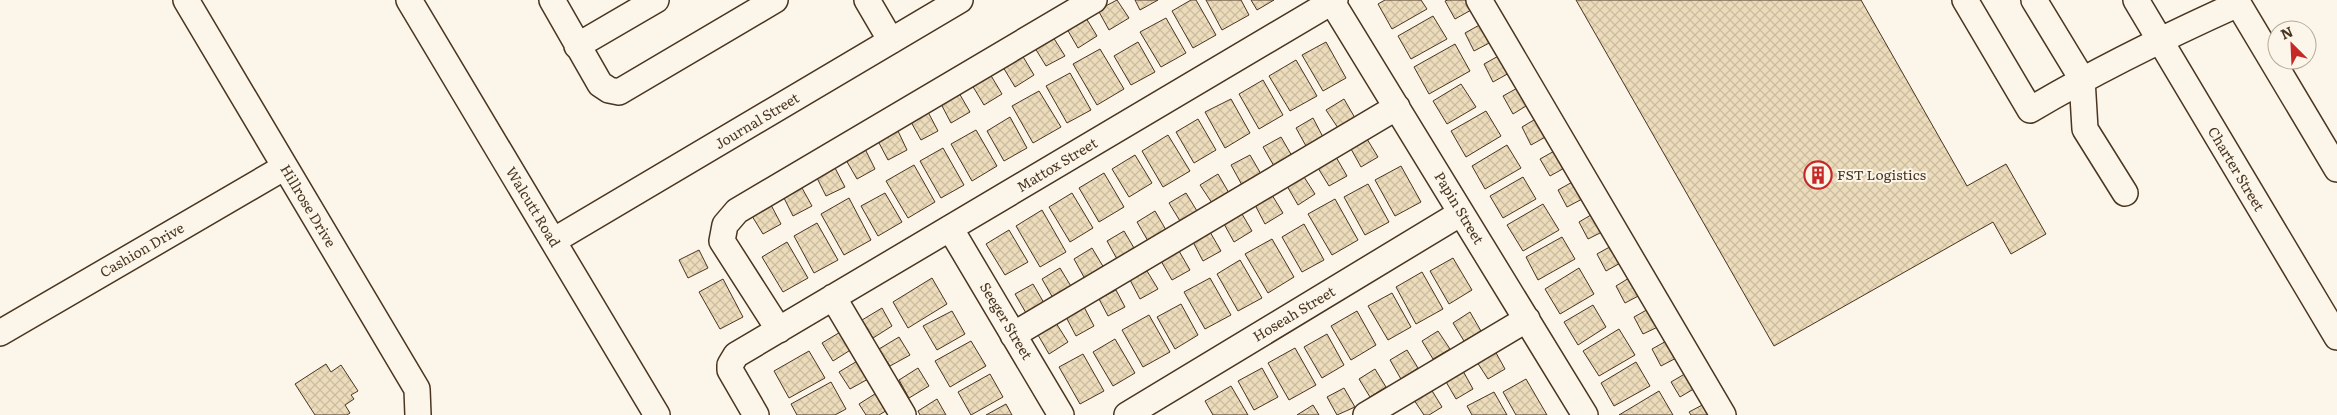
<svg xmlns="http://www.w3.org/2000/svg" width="2337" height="415" font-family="Literata,serif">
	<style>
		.building { fill: url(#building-cross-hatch); stroke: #4a3520 }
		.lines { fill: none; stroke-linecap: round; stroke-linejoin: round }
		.minor-casing { stroke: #4a3520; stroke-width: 28 }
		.minor { stroke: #fbf6e9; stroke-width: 25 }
		.labels { text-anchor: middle; stroke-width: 4; stroke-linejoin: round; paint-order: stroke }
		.street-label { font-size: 14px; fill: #4a3520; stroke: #fbf6e9 }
		.poi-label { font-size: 14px; fill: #4a3520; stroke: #fbf6e9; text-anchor: start }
	</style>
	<defs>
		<pattern id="building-cross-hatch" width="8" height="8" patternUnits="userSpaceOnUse" patternTransform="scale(1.25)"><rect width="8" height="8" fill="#ecdcbc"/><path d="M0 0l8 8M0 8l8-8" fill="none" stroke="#ccbda1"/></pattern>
	</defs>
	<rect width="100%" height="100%" fill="#fbf6e9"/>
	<!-- building -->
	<path class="building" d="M 1117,0 L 1129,18 L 1109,30 L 1098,10 Z
		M 1135,0 L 1158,0 L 1140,10 Z
		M 1191,0 L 1196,0 L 1216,35 L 1193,48 L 1172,11 Z
		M 1206,0 L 1241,0 L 1249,15 L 1222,30 Z
		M 1251,0 L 1274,0 L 1257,10 Z
		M 1385,0 L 1421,0 L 1427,9 L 1392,29 L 1378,4 Z
		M 1448,0 L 1468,0 L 1473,9 L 1455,19 L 1445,1 Z
		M 1576,0 L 1861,0 L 1967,186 L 2006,164 L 2046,234 L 2011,254 L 1993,222 L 1774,346 Z
		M 1433,16 L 1447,39 L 1411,59 L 1398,36 Z
		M 1086,18 L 1097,36 L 1078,48 L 1067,29 Z
		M 1166,18 L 1186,53 L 1161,67 L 1140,32 Z
		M 1483,23 L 1493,41 L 1474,51 L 1465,33 Z
		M 1053,37 L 1065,56 L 1046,66 L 1035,48 Z
		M 1138,42 L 1155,72 L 1131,85 L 1114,56 Z
		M 1326,42 L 1346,78 L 1323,91 L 1302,55 Z
		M 1455,44 L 1470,71 L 1429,94 L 1414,67 Z
		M 1100,49 L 1124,89 L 1097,105 L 1073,64 Z
		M 1502,54 L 1511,72 L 1493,82 L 1484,64 Z
		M 1022,55 L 1034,75 L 1015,87 L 1003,67 Z
		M 1296,60 L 1317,96 L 1290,111 L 1269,76 Z
		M 1070,73 L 1091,110 L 1067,123 L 1046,86 Z
		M 990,74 L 1002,94 L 984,105 L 972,85 Z
		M 1263,80 L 1283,115 L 1259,129 L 1239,94 Z
		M 1461,84 L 1476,107 L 1447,124 L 1433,101 Z
		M 1521,86 L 1531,103 L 1513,114 L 1503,96 Z
		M 1039,91 L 1061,127 L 1033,143 L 1012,106 Z
		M 959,93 L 970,112 L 951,123 L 941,104 Z
		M 1231,99 L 1250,133 L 1225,148 L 1205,112 Z
		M 1344,99 L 1355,118 L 1338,128 L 1326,110 Z
		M 1486,111 L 1501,136 L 1466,157 L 1451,131 Z
		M 928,112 L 938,131 L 921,140 L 911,122 Z
		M 1010,117 L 1027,148 L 1004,161 L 987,131 Z
		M 1539,117 L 1549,135 L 1531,145 L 1522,127 Z
		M 1313,118 L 1323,137 L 1306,146 L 1296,128 Z
		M 1198,119 L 1216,150 L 1194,163 L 1176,132 Z
		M 976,130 L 997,166 L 972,181 L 951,144 Z
		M 898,131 L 907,150 L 888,160 L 878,141 Z
		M 1168,135 L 1190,171 L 1163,187 L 1142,151 Z
		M 1281,137 L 1292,156 L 1274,166 L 1263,147 Z
		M 1367,139 L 1378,157 L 1361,167 L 1351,149 Z
		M 1507,145 L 1521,168 L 1485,189 L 1472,166 Z
		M 943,148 L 964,185 L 941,198 L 920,161 Z
		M 865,149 L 875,169 L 857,179 L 846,160 Z
		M 1558,149 L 1568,166 L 1550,176 L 1540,159 Z
		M 1135,155 L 1152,183 L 1129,197 L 1112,169 Z
		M 1250,155 L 1261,174 L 1242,185 L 1231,165 Z
		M 1336,157 L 1347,176 L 1329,186 L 1318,168 Z
		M 914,165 L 935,202 L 908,218 L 886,181 Z
		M 1401,166 L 1421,202 L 1395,216 L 1375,180 Z
		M 835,168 L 845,187 L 826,196 L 817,178 Z
		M 1104,173 L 1124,207 L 1099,222 L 1079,188 Z
		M 1218,174 L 1229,193 L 1212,203 L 1200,185 Z
		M 1304,177 L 1315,194 L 1298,205 L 1287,186 Z
		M 1523,177 L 1536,199 L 1503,218 L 1490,196 Z
		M 1576,180 L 1586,197 L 1567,207 L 1558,190 Z
		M 1368,184 L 1389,222 L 1365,235 L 1344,197 Z
		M 802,188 L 812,206 L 793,216 L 784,198 Z
		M 885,193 L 902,222 L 878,236 L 861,206 Z
		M 1072,193 L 1093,228 L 1070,242 L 1049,207 Z
		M 1186,193 L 1197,211 L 1180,221 L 1169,203 Z
		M 1272,195 L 1283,213 L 1265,224 L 1255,205 Z
		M 849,198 L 871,240 L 844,255 L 821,214 Z
		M 1335,199 L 1358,240 L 1332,255 L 1308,214 Z
		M 1543,204 L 1559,230 L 1523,251 L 1507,225 Z
		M 771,205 L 781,224 L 763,234 L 752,216 Z
		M 1042,210 L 1066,252 L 1040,267 L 1016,226 Z
		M 1155,211 L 1166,230 L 1148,241 L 1137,222 Z
		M 1596,212 L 1606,230 L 1588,239 L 1579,222 Z
		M 1242,214 L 1252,231 L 1234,242 L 1224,224 Z
		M 817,223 L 838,260 L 814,273 L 794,236 Z
		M 1304,224 L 1324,260 L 1302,272 L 1282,237 Z
		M 1009,230 L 1028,262 L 1005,275 L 986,244 Z
		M 1124,231 L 1134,248 L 1117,259 L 1107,241 Z
		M 1210,232 L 1221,251 L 1203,261 L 1193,242 Z
		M 1562,237 L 1575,259 L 1538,280 L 1526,257 Z
		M 1272,239 L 1294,277 L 1268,293 L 1245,254 Z
		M 787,242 L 808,278 L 783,292 L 762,257 Z
		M 1615,244 L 1624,261 L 1606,271 L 1597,254 Z
		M 1092,248 L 1104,268 L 1085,279 L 1074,259 Z
		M 699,250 L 708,268 L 688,278 L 679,260 Z
		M 1179,251 L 1190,270 L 1172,280 L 1161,261 Z
		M 1453,258 L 1472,290 L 1449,304 L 1430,271 Z
		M 1240,260 L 1262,298 L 1238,311 L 1217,274 Z
		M 1060,268 L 1072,288 L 1053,298 L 1042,279 Z
		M 1579,268 L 1594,294 L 1560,314 L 1545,289 Z
		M 1147,271 L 1158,289 L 1140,299 L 1130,280 Z
		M 1422,272 L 1443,309 L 1416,324 L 1396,287 Z
		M 1634,275 L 1644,293 L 1625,303 L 1616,286 Z
		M 932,278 L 947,304 L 908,328 L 893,302 Z
		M 1210,278 L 1231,315 L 1205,329 L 1184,292 Z
		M 723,279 L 743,317 L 720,329 L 699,292 Z
		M 1033,284 L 1044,303 L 1026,313 L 1015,294 Z
		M 1116,290 L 1125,307 L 1108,316 L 1099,299 Z
		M 1392,293 L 1411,327 L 1388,340 L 1368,306 Z
		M 1181,304 L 1198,335 L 1175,349 L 1157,317 Z
		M 1593,305 L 1606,327 L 1578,345 L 1564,322 Z
		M 1084,307 L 1094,326 L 1076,336 L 1066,317 Z
		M 1652,307 L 1662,325 L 1643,334 L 1634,317 Z
		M 882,308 L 892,326 L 873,338 L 862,320 Z
		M 952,311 L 965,334 L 937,350 L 923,326 Z
		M 1357,311 L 1376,345 L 1351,360 L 1331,326 Z
		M 1470,312 L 1481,331 L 1464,341 L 1453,323 Z
		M 1149,315 L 1170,352 L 1143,367 L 1122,330 Z
		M 1056,323 L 1068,342 L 1049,354 L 1038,335 Z
		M 1619,329 L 1635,355 L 1599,376 L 1583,351 Z
		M 842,331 L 852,349 L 833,361 L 822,343 Z
		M 1438,331 L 1450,349 L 1433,359 L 1422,341 Z
		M 1327,334 L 1344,365 L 1322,378 L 1304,347 Z
		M 899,337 L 910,355 L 890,366 L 879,349 Z
		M 1115,339 L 1135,373 L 1113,386 L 1093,352 Z
		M 1670,339 L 1680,356 L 1661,366 L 1652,349 Z
		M 971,341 L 986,366 L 950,387 L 935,361 Z
		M 1295,348 L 1316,385 L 1289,400 L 1268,363 Z
		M 1407,350 L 1418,368 L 1401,379 L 1390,360 Z
		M 809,351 L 825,378 L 789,398 L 774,371 Z
		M 1495,351 L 1505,369 L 1488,379 L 1477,362 Z
		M 1083,354 L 1104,391 L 1080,404 L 1059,367 Z
		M 859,360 L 870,378 L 850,389 L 839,372 Z
		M 1636,362 L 1650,386 L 1614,406 L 1601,383 Z
		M 326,364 L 331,372 L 341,365 L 358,391 L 351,395 L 354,399 L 345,405 L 350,413 L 347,415 L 315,415 L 295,384 Z
		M 918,368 L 929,386 L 909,398 L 899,380 Z
		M 1262,368 L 1278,397 L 1254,410 L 1238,381 Z
		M 1375,369 L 1386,387 L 1370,397 L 1359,379 Z
		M 1463,371 L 1473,389 L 1456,399 L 1445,380 Z
		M 1688,372 L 1697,387 L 1680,397 L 1671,382 Z
		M 990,374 L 1003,397 L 971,415 L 958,392 Z
		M 1526,379 L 1547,415 L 1516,415 L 1503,392 Z
		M 831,382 L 846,409 L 835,415 L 797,415 L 791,404 Z
		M 1231,386 L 1248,415 L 1213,415 L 1205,401 Z
		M 1344,388 L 1355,407 L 1337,415 L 1327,397 Z
		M 1431,389 L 1442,407 L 1429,415 L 1424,415 L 1414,400 Z
		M 1659,391 L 1673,415 L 1619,415 Z
		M 878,392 L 889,409 L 879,415 L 866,415 L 859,404 Z
		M 1494,392 L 1507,415 L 1472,415 L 1467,406 Z
		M 937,399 L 946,415 L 920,415 L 918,411 Z
		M 1708,402 L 1715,415 L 1691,415 L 1689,412 Z
		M 1006,404 L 1012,415 L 986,415 Z
		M 1313,405 L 1319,415 L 1297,415 Z"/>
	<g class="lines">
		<!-- minor casing -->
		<g class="minor-casing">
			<path id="minor" d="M 186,0 L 417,389 L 418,415
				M 409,0 L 657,415
				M 552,0 L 600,84 L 609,90 L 619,92 L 775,0
				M 867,0 L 891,41
				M 1479,0 L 1723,415
				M 1965,0 L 2030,110 C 2097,70 2167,36 2238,4
				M 2034,0 L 2082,79 L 2085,129 L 2125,193
				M 2136,0 L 2337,337
				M 2236,0 L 2337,169
				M 1332,2 L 1585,415
				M 577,46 L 656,0
				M 950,228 L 1061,415
				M 553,241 L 960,0
				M 833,297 L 903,415
				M 779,330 L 722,241 L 725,225 L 737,211 L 1094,0
				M 0,333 L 285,167
				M 1013,335 L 1397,107
				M 756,415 L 730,370 L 730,365 L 736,355 L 1335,0
				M 1127,415 L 1461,213
				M 1366,415 L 1527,319"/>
		</g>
		<!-- minor -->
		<use href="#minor" class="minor"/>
	</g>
	<!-- icons -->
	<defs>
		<g id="building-ring" transform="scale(1.4375)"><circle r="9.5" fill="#fbf6e9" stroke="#c62828" stroke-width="1.5"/><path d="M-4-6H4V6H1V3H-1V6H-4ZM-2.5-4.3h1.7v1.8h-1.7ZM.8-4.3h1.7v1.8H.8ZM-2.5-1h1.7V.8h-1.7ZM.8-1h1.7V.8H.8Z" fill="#c62828"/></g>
	</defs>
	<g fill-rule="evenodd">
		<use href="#building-ring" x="1818" y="175"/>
	</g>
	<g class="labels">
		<!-- street labels -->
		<g class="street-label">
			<text transform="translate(757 121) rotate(-31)" y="5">Journal Street</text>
			<text transform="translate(1057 165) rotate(-31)" y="5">Mattox Street</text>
			<text transform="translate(2236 169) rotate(59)" y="5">Charter Street</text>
			<text transform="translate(308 206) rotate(59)" y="5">Hillrose Drive</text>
			<text transform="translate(533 207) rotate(59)" y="5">Walcutt Road</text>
			<text transform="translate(1459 208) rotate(59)" y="5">Papin Street</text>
			<text transform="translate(142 250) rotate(-30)" y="5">Cashion Drive</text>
			<text transform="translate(1294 314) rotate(-31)" y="5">Hoseah Street</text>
			<text transform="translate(1006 321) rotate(59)" y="5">Seeger Street</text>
		</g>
		<!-- poi labels -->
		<g class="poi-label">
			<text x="1837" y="180">FST Logistics</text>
		</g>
	</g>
	<!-- north arrow -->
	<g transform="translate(2292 45) rotate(336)"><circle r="24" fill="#fbf6e9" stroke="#b4a999"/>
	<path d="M0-4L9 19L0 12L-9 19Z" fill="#c62828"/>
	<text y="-8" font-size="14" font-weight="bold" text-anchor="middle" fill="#4a3520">N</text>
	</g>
</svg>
